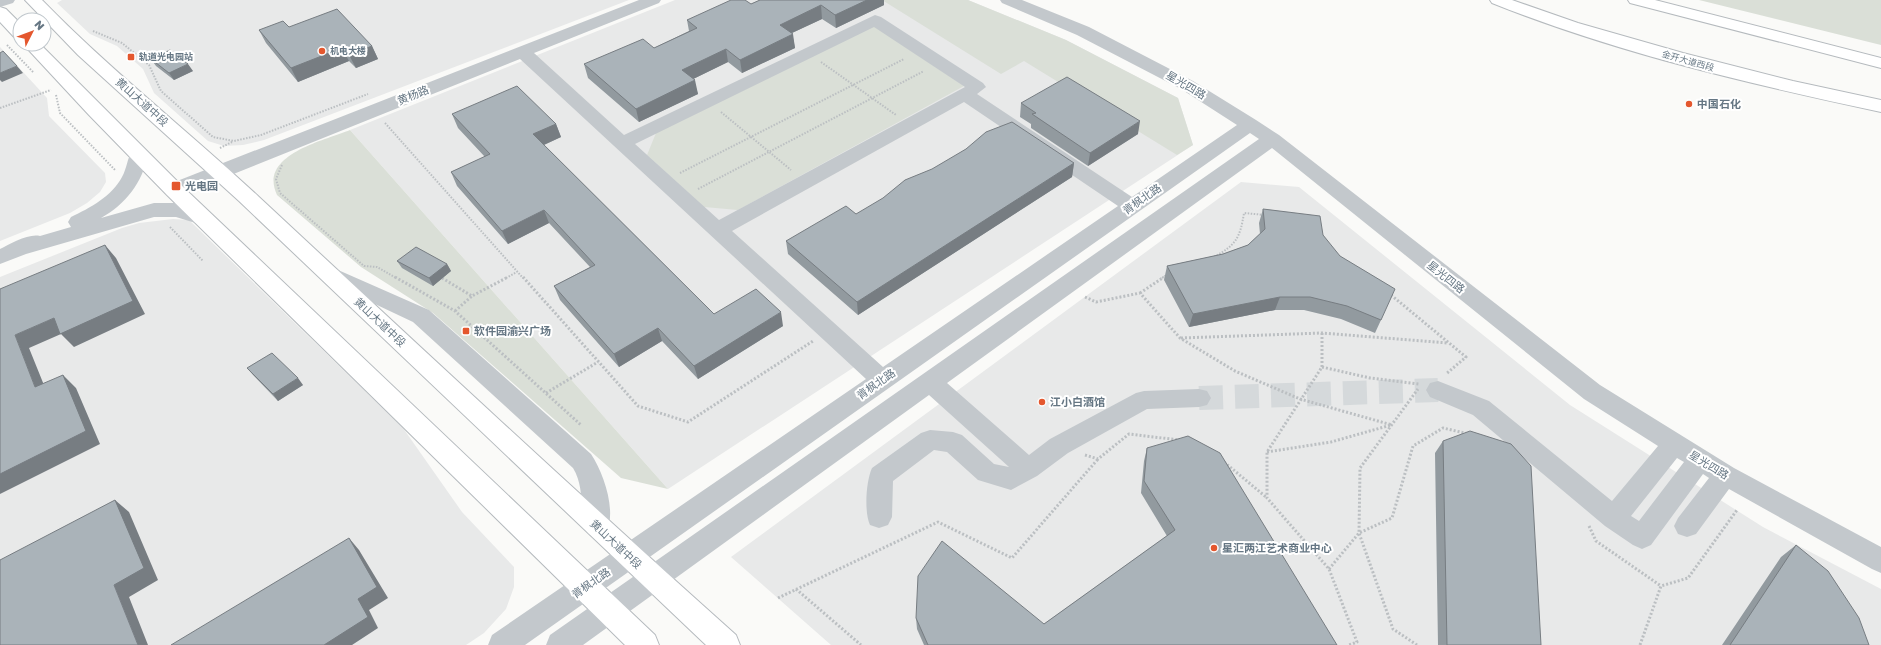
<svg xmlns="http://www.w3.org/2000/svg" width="1881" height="645" font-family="'Golos Text','Noto Sans SC',sans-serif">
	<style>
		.built { fill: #e8e9e9 }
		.green { fill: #dadfd7 }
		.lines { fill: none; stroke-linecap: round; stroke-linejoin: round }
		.minor-tunnel { stroke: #d5d9db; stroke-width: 24; stroke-dasharray: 24 12; stroke-linecap: butt }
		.major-casing { stroke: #b5babe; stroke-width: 2 }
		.path-far1 { stroke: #bbbfc2; stroke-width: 2; stroke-dasharray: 1.5 1.5; stroke-linecap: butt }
		.path { stroke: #bbbfc2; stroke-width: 3; stroke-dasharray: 2 2; stroke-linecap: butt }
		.minor { fill: #c3c8cc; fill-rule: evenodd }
		.major { fill: #fff; fill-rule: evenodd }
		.wall { fill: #929a9f }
		.shaded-wall { fill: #777d82 }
		.building { fill: #aab3b9; stroke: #777d82 }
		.poi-dot { fill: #e4572e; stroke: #fff; stroke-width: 1.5 }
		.labels { text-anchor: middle; stroke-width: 4; stroke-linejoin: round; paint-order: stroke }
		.far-poi-label { font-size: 9px; font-weight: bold; fill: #657683; stroke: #fff; text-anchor: start }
		.far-street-label { font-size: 9px; fill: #657683; stroke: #fff }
		.street-label { font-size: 11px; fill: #657683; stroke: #fff }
		.poi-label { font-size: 11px; font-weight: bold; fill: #657683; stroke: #fff; text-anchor: start }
	</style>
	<rect width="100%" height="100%" fill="#fafaf8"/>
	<!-- built -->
	<path class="built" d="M 62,0 L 629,0 L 264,140 L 243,145 L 224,146 L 208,141 L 154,93 L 143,69 L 117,46 L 90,34 L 57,3 Z
		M 675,0 L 968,0 L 1066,40 L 1178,98 L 1193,145 L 668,489 L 350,130 Z
		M 0,47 L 47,98 L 49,116 L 105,173 L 106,182 L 100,192 L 87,203 L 70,213 L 0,241 Z
		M 1241,182 L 1299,187 L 1570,405 L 1763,527 L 1881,589 L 1881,645 L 831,645 L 731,557 Z
		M 173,219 L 189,220 L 403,428 L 462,512 L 514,567 L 514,587 L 506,609 L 484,633 L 466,645 L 0,645 L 0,277 L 122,228 L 139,223 Z"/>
	<!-- green -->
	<path class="green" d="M 882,0 L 968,0 L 1066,40 L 1178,98 L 1193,145 L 1177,155 L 1024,61 L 1001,74 Z
		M 1699,0 L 1881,0 L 1881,45 Z
		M 874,26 L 964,86 L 738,210 L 704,207 L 647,155 L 656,133 Z
		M 350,130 L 668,489 L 621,478 L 433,313 L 361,267 L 277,195 C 258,155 323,141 350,130 Z"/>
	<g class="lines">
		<!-- minor-tunnel -->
		<path class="minor-tunnel" d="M 1199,398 L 1438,390"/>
		<!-- major casing -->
		<g class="major-casing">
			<path id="major" d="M 25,0 L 42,0 C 110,70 187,130 259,197 C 417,344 575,491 736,635 L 740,645 L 706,645 L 239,201 L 78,55 Z
				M 1490,0 L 1512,0 L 1578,23 L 1683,53 L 1793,81 L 1881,100 L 1881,112 C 1750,84 1617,53 1492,3 Z
				M 1628,0 L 1655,0 L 1881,58 L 1881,68 L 1630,3 Z
				M 0,7 L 6,9 L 20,23 L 20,38 L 14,37 L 0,22 Z
				M 23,44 L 40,44 L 181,185 L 655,635 L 659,645 L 625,645 L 167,195 L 89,115 Z"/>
		</g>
		<!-- path-far1 -->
		<path class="path-far1" d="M 93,31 L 122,43 L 149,65 L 161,91 L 213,137 L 234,141 L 261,135 L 368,94
			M 7,45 L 34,73
			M 821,62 L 896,115
			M 56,95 L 60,113 L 116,171
			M 0,108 L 51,90
			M 721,112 L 791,170
			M 385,123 L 523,278
			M 220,148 L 232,142
			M 282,165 L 276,179 L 280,193 L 364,266 L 377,267 L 396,278
			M 680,173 L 904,59
			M 698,189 L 924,71
			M 170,227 L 203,261
			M 1214,257 C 1236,245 1240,238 1244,213 L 1265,215
			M 506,278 L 517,272
			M 1162,278 L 1168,274"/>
		<!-- path -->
		<path class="path" d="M 395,277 L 455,311 L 581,425
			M 523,277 L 638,406 L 688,422 L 813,341
			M 442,278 L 472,296 L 508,277
			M 1140,293 L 1164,277
			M 1391,295 L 1466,357 L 1446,374
			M 1085,297 L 1096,302 L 1140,293 L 1180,338 L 1235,371 L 1300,399 L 1392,425
			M 455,311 L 472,296
			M 1322,333 L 1322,367 L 1267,452 L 1267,498 L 1329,569 L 1357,642 L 1349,645
			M 1181,338 L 1322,333 L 1448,343
			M 1322,367 L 1370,378 L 1419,384
			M 546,393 L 598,362
			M 1267,452 L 1331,442 L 1391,425
			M 1085,455 L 1098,459 L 1129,434 L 1179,440
			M 1224,462 L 1266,497
			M 1589,526 L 1596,541 L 1661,586
			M 1329,569 L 1359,533 L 1392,518 L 1413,446 L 1443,428 L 1469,434
			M 796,589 L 861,645
			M 778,598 L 938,522 L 1012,558 L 1098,459
			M 1417,645 L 1393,629 L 1359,533 L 1360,468 L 1418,389
			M 1640,645 L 1661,586 L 1688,578 L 1737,510"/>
		<!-- minor -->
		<path class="minor" d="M 0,0 L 15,0 L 13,3 L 0,7 Z
			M 639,0 L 661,0 L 659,3 L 534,53 L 624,135 L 875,15 L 881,17 L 983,83 L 986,87 L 977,94 L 1132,197 L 1237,125 L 1181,89 L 1077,35 L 1002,3 L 1000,0 L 1022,0 L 1089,27 L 1193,81 L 1256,120 L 1279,135 L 1600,385 L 1734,468 L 1881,547 L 1881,573 L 1872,569 L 1729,489 L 1696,534 L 1687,537 L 1678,534 L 1674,526 L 1678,518 L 1709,478 L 1703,474 L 1651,545 L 1642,549 L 1633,545 L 1605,526 L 1473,415 L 1430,397 L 1426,390 L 1430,383 L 1438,381 L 1489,401 L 1612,501 L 1658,446 L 1584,399 L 1272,148 L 947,383 L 1029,455 L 1050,439 L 1136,393 L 1144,391 L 1199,389 L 1207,391 L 1211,398 L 1207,405 L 1199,407 L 1147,409 L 1068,453 L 1037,476 L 1011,490 L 978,480 L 947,452 L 934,450 L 893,481 L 892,517 L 888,525 L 879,528 L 870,525 C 864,512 866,481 872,468 L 921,433 L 930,430 L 953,432 L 962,435 L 994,464 L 1009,467 L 929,395 L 583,645 L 546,645 L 550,635 L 1259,139 L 1250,133 L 525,645 L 488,645 L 492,635 L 866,379 L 520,59 L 181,195 L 174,197 L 167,195 L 164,190 L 167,185 ZM 874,27 L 965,87 L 719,220 L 635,144 ZM 964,102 L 1118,206 L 883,367 L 732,231 ZM 1677,458 L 1684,462 L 1639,521 L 1631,516 Z
			M 139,149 L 146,151 L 148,155 C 142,183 126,204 101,218 L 154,203 L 177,203 L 209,213 L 212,218 L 209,223 L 202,225 L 176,217 L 154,217 L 26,254 L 0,264 L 0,249 C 10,244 29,233 40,236 L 71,227 L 68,222 L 71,217 C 90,208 112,196 122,177 C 127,168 127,159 132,151 Z
			M 329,266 L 429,310 L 591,454 C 604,474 617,511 606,534 L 597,537 L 588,534 C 578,513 586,489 573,468 L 413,322 L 322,279 L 318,274 L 322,269 Z"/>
		<!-- major -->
		<use href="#major" class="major"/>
	</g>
	<!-- wall -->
	<path class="wall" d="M 760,0 L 884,0 L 884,5 L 836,28 L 822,19 L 792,33 L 795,48 L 742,73 L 728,62 L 693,79 L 698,94 L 639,122 L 588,78 L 584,64 L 654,48 L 689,31 L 687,20 L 751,4 Z
		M 289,27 L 372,46 L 378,59 L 356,68 L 349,61 L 298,82 L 266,43 L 259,30 Z
		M 151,59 L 193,71 L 174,80 L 156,66 Z
		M 1021,103 L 1138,134 L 1088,166 L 1031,128 L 1031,124 L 1020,117 Z
		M 452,114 L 556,124 L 561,137 L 544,145 L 714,314 L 783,326 L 698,379 L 662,341 L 619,367 L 560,300 L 554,286 L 590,267 L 549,223 L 508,244 L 457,186 L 451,172 L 485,157 L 458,128 Z
		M 1074,163 L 1072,177 L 858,315 L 788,254 L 786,241 L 856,214 Z
		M 1263,209 L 1323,235 L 1381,320 L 1375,333 L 1341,319 L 1304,310 L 1275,310 L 1189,327 L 1164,280 L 1167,266 L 1223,254 L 1248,245 L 1260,234 L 1259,223 Z
		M 397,261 L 447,264 L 451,271 L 433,286 L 402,268 Z
		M 247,368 L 303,385 L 278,401 L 253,375 Z
		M 1443,441 L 1541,645 L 1438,645 L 1435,453 Z
		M 1147,448 L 1337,645 L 924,645 L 917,629 L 916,618 L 1044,624 L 1167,536 L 1141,493 L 1144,461 Z
		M 1796,545 L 1869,645 L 1722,645 L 1781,557 Z"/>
	<!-- shaded-wall -->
	<path class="shaded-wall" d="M 867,0 L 884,0 L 884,5 L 836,28 L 835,15 Z
		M 821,5 L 822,19 L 781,38 L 780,25 Z
		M 793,34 L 795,48 L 742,73 L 740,60 Z
		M 372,46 L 378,59 L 356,68 L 349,55 Z
		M 342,48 L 349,61 L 298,82 L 291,68 Z
		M 726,49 L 728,62 L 685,83 L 682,70 Z
		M 188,64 L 193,71 L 174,80 L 169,73 Z
		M 17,66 L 23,73 L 2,82 L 0,80 L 0,73 Z
		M 695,80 L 698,94 L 639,122 L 636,109 Z
		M 1140,121 L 1138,134 L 1088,166 L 1090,153 Z
		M 556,124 L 561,137 L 539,147 L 533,134 Z
		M 1074,163 L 1072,177 L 858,315 L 857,302 Z
		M 544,210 L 549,223 L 508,244 L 502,231 Z
		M 105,245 L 116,258 L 145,314 L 74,347 L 61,334 L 29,348 L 50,400 L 35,387 L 15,335 L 54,318 Z
		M 447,264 L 451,271 L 433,286 L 429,278 Z
		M 1280,297 L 1275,310 L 1189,327 L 1193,314 Z
		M 781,312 L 783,326 L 698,379 L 694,366 Z
		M 658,328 L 662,341 L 619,367 L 614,354 Z
		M 63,375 L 76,388 L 100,444 L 0,494 L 0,474 Z
		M 298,378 L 303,385 L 278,401 L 273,394 Z
		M 115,500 L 129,512 L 158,580 L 129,597 L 148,645 L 138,645 L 114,585 Z
		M 349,538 L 359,550 L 388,598 L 369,610 L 378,628 L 352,645 L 324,645 L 358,599 Z"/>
	<!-- building -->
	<path class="building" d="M 731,0 L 745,0 L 751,4 L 760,0 L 867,0 L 835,15 L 821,5 L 780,25 L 793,34 L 740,60 L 726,49 L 682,70 L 695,80 L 636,109 L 584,64 L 643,39 L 654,48 L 697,28 L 687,20 Z
		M 337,9 L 372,46 L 349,55 L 342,48 L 291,68 L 259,30 L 283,21 L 289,27 Z
		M 170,50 L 188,64 L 169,73 L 151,59 Z
		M 3,51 L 17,66 L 0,73 L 0,53 Z
		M 1067,77 L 1140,121 L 1090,153 L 1032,114 L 1036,113 L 1021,103 Z
		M 517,86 L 556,124 L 533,134 L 714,314 L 756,289 L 781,312 L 694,366 L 658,328 L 614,354 L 554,286 L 595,265 L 544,210 L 502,231 L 451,172 L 490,154 L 452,114 Z
		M 1012,122 L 1074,163 L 857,302 L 786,241 L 846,206 L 856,214 L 883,198 L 905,180 L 932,169 L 966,149 L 986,132 Z
		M 1263,209 L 1320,216 L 1323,235 L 1340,256 L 1395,289 L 1381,320 L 1347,306 L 1310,297 L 1280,297 L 1193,314 L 1167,266 L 1223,254 L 1248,245 L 1265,229 Z
		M 105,245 L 133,301 L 60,334 L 54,318 L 15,335 L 35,387 L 63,375 L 86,431 L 0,474 L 0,289 Z
		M 416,247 L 447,264 L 429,278 L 397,261 Z
		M 272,353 L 298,378 L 273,394 L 247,368 Z
		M 1470,431 L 1511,444 L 1531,466 L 1541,645 L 1447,645 L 1443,441 Z
		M 1188,436 L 1220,453 L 1337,645 L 928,645 L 916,618 L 918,576 L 942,541 L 1044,624 L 1175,530 L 1144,481 L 1147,448 Z
		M 115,500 L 144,568 L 114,585 L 138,645 L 0,645 L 0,560 Z
		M 349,538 L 377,587 L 358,599 L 368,617 L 324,645 L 171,645 Z
		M 1796,545 L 1828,571 L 1859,618 L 1869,645 L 1730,645 Z"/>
	<!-- markers -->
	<g class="poi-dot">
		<circle cx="322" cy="51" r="4"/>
		<rect x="127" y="53" width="8" height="8" rx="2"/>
		<circle cx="1689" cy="104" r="4"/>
		<rect x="171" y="181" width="10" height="10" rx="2"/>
		<rect x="462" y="327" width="8" height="8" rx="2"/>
		<circle cx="1042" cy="402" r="4"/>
		<circle cx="1214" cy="548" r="4"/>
	</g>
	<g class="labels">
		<!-- far-poi labels -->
		<g class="far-poi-label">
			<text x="330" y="54">机电大楼</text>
			<text x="139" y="60">轨道光电园站</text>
		</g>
		<!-- far-street labels -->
		<g class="far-street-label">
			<text transform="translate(1688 61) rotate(16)" y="3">金开大道西段</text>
		</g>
		<!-- street labels -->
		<g class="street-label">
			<text transform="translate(1186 85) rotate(30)" y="4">星光四路</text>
			<text transform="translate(413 95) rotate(-22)" y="4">黄杨路</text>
			<text transform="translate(142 102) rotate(42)" y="4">黄山大道中段</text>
			<text transform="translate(1142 199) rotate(-35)" y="4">青枫北路</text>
			<text transform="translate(1446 277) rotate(38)" y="4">星光四路</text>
			<text transform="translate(380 322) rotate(43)" y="4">黄山大道中段</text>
			<text transform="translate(876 384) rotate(-35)" y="4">青枫北路</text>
			<text transform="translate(1709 465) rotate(31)" y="4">星光四路</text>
			<text transform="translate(616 544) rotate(43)" y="4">黄山大道中段</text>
			<text transform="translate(591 583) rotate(-35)" y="4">青枫北路</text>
		</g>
		<!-- poi labels -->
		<g class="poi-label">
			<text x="1697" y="108">中国石化</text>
			<text x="185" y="190">光电园</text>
			<text x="474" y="335">软件园渝兴广场</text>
			<text x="1050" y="406">江小白酒馆</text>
			<text x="1222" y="552">星汇两江艺术商业中心</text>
		</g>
	</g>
	<!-- north arrow -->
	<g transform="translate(32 32) rotate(48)"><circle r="19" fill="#ffffff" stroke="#c1c8cd"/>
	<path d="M0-3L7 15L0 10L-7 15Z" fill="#e4572e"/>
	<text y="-6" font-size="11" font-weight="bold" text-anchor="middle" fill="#657683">N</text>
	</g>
</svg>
